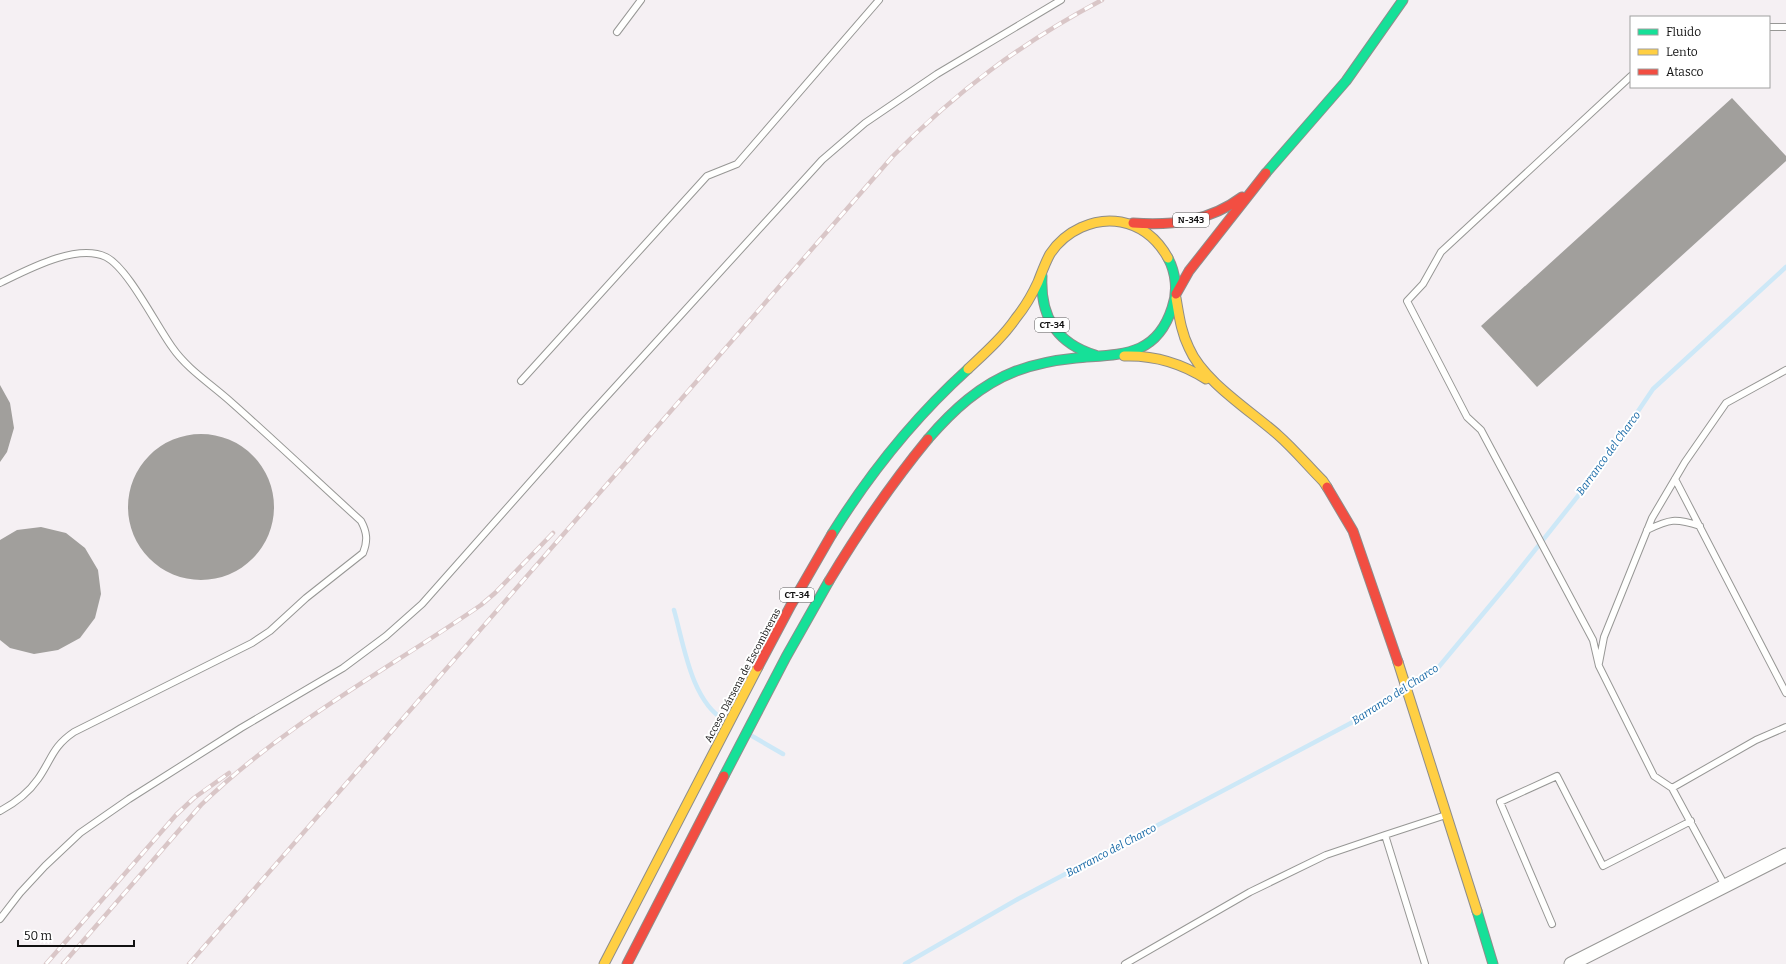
<svg xmlns="http://www.w3.org/2000/svg" width="1786" height="964" font-family="Bitter,serif">
	<style>
		.industrial { fill: #f5f0f3; fill-rule: evenodd }
		.lines { fill: none; stroke-linecap: round; stroke-linejoin: round }
		.stream { stroke: #cde8f7; stroke-width: 4.5 }
		.building { fill: #a19f9c }
		.lane-casing { stroke: #979795; stroke-width: 8 }
		.street-casing { stroke: #979795; stroke-width: 15 }
		.fast-casing { stroke: #8e8d8b; stroke-width: 11 }
		.slow-casing { stroke: #8e8d8b; stroke-width: 11 }
		.jam-casing { stroke: #8e8d8b; stroke-width: 11 }
		.lane { stroke: #fffffe; stroke-width: 6 }
		.street { stroke: #fffffe; stroke-width: 13 }
		.fast { stroke: #16e098; stroke-width: 9 }
		.slow { stroke: #ffcf43; stroke-width: 9 }
		.jam { stroke: #f24e42; stroke-width: 9 }
		.rail-casing { stroke: #d9c6c7; stroke-width: 4.5 }
		.rail { stroke: #fff; stroke-width: 3; stroke-dasharray: 9; stroke-linecap: butt }
		.labels { text-anchor: middle; stroke-width: 4; stroke-linejoin: round; paint-order: stroke }
		.shield { fill: #fff; stroke: #585858; stroke-width: 1 }
		.shield-label { font-size: 9px; font-weight: bold; fill: #111 }
		.street-label { font-size: 10px; fill: #111; stroke: #fff }
		.water-label { font-size: 11px; font-style: italic; fill: #1768a6; stroke: #fff }
	</style>
	<rect width="100%" height="100%" fill="#fdfcf7"/>
	<!-- industrial -->
	<path class="industrial" d="M 0,0 L 1786,0 L 1786,964 L 0,964 ZM 1631,17 L 1769,17 L 1769,87 L 1631,87 Z"/>
	<g class="lines">
		<!-- stream -->
		<path class="stream" d="M 674,610 C 684,645 691,700 724,720
			M 1411,686 L 1437,669 L 1512,579 L 1597,472 L 1653,389 L 1786,267
			M 752,736 L 783,754
			M 905,964 L 1018,899 L 1368,714 L 1403,691"/>
	</g>
	<!-- building -->
	<path class="building" d="M 1732,98 L 1786,156 L 1786,161 L 1537,387 L 1481,326 Z
		M 0,385 L 10,403 L 14,428 L 7,452 L 0,462 Z
		M128 507a73 73 0 1 1 146 0a73 73 0 1 1-146 0Z
		M 41,527 L 66,533 L 85,548 L 98,570 L 101,594 L 95,618 L 80,638 L 58,650 L 34,654 L 10,648 L 0,640 L 0,540 L 17,530 Z"/>
	<g class="lines">
		<!-- lane casing -->
		<g class="lane-casing">
			<path id="lane" d="M 1769,27 L 1786,27
				M 617,32 L 641,0
				M 1631,76 L 1441,252 L 1423,284 L 1407,301 L 1467,417 L 1481,430 L 1593,640 L 1599,666 L 1654,776 L 1672,788 L 1725,886
				M 0,283 C 27,270 76,243 106,257 C 128,268 156,325 172,347 C 187,369 211,384 231,402 C 275,441 318,482 361,521 C 367,532 368,541 363,553 L 306,598 L 270,631 L 252,643 L 74,732 C 52,747 52,759 38,779 C 29,792 15,803 0,811
				M 521,381 L 707,176 L 737,164 L 879,0
				M 1675,479 L 1786,693
				M 1647,530 C 1670,519 1675,518 1700,526
				M 1599,663 L 1604,637 L 1652,518 L 1685,462 L 1726,403 L 1786,370
				M 1672,788 L 1756,740 L 1786,727
				M 0,919 L 20,893 L 45,866 L 80,833 L 129,799 L 241,728 L 343,668 L 386,636 L 422,604 L 586,419 L 822,160 L 865,123 L 937,74 L 1061,0
				M 1552,924 L 1500,802 L 1557,776 L 1603,866 L 1691,821
				M 1125,964 L 1250,892 L 1326,855 L 1385,835
				M 1425,964 L 1385,835 L 1446,815"/>
		</g>
		<!-- street casing -->
		<g class="street-casing">
			<path id="street" d="M 1571,964 L 1786,855"/>
		</g>
		<!-- fast casing -->
		<g class="fast-casing">
			<path id="fast" d="M 1266,173 L 1346,81 L 1403,0
				M 1042,276 C 1040,316 1056,343 1095,355
				M 928,439 C 953,410 980,385 1016,371 C 1035,364 1056,360 1076,358 C 1119,354 1156,358 1172,308 C 1178,292 1176,273 1168,258
				M 832,534 C 870,473 915,417 968,369
				M 724,776 L 786,657 L 829,581
				M 1477,911 L 1493,964"/>
		</g>
		<!-- slow casing -->
		<g class="slow-casing">
			<path id="slow" d="M 1176,298 C 1179,315 1181,332 1189,348 C 1203,381 1251,411 1278,435 C 1294,449 1308,466 1323,481 L 1327,487
				M 1124,356 C 1154,355 1181,363 1206,379
				M 968,369 C 985,353 1003,337 1016,318 C 1025,307 1032,295 1038,282 C 1042,272 1045,263 1050,254 C 1065,231 1094,217 1121,222 C 1142,226 1158,240 1168,258
				M 1398,662 L 1477,911
				M 604,964 L 758,667"/>
		</g>
		<!-- jam casing -->
		<g class="jam-casing">
			<path id="jam" d="M 1133,223 C 1173,226 1210,221 1242,197
				M 1176,294 L 1189,271 L 1266,173
				M 1327,487 L 1353,531 L 1398,662
				M 829,581 C 859,531 891,484 928,439
				M 758,667 L 791,605 L 832,534
				M 627,964 L 724,776"/>
		</g>
		<!-- lane -->
		<use href="#lane" class="lane"/>
		<!-- street -->
		<use href="#street" class="street"/>
		<!-- fast -->
		<use href="#fast" class="fast"/>
		<!-- slow -->
		<use href="#slow" class="slow"/>
		<!-- jam -->
		<use href="#jam" class="jam"/>
		<!-- rail casing -->
		<g class="rail-casing">
			<path id="rail" d="M 46,964 L 176,815 L 194,798 L 229,773
				M 63,964 L 201,805 C 283,725 387,670 481,605 L 495,593 L 553,533
				M 189,964 L 893,156 C 957,91 1021,43 1102,0"/>
		</g>
		<!-- rail -->
		<use href="#rail" class="rail"/>
	</g>
	<g class="labels">
		<!-- shield labels -->
		<g class="shield">
			<rect x="1173" y="213" width="36" height="14" rx="3"/>
			<rect x="1035" y="318" width="34" height="14" rx="3"/>
			<rect x="780" y="588" width="34" height="14" rx="3"/>
		</g>
		<g class="shield-label">
			<text x="1191" y="223">N-343</text>
			<text x="1052" y="328">CT-34</text>
			<text x="797" y="598">CT-34</text>
		</g>
		<!-- street labels -->
		<g class="street-label">
			<text transform="translate(742 675) rotate(-62)" y="4">Acceso Dársena de Escombreras</text>
		</g>
		<!-- water labels -->
		<g class="water-label">
			<text transform="translate(1608 453) rotate(-54)" y="4">Barranco del Charco</text>
			<text transform="translate(1395 694) rotate(-33)" y="4">Barranco del Charco</text>
			<text transform="translate(1111 850) rotate(-28)" y="4">Barranco del Charco</text>
		</g>
	</g>
	<!-- legend -->
	<rect x="1630" y="16" width="140" height="72" fill="#ffffff" stroke="#a0a0a0"/>
	<rect x="1638" y="29" width="20" height="6" fill="#16e098" stroke="#a0a0a0"/>
	<text x="1666" y="36" font-size="12" fill="#111111">Fluido</text>
	<rect x="1638" y="49" width="20" height="6" fill="#ffcf43" stroke="#a0a0a0"/>
	<text x="1666" y="56" font-size="12" fill="#111111">Lento</text>
	<rect x="1638" y="69" width="20" height="6" fill="#f24e42" stroke="#a0a0a0"/>
	<text x="1666" y="76" font-size="12" fill="#111111">Atasco</text>
	<!-- scale -->
	<path d="M18 940v6h116v-6" fill="none" stroke="#111111" stroke-width="2"/>
	<text x="24" y="940" font-size="12" fill="#111111" stroke="#ffffff" stroke-width="3" paint-order="stroke">50 m</text>
</svg>
